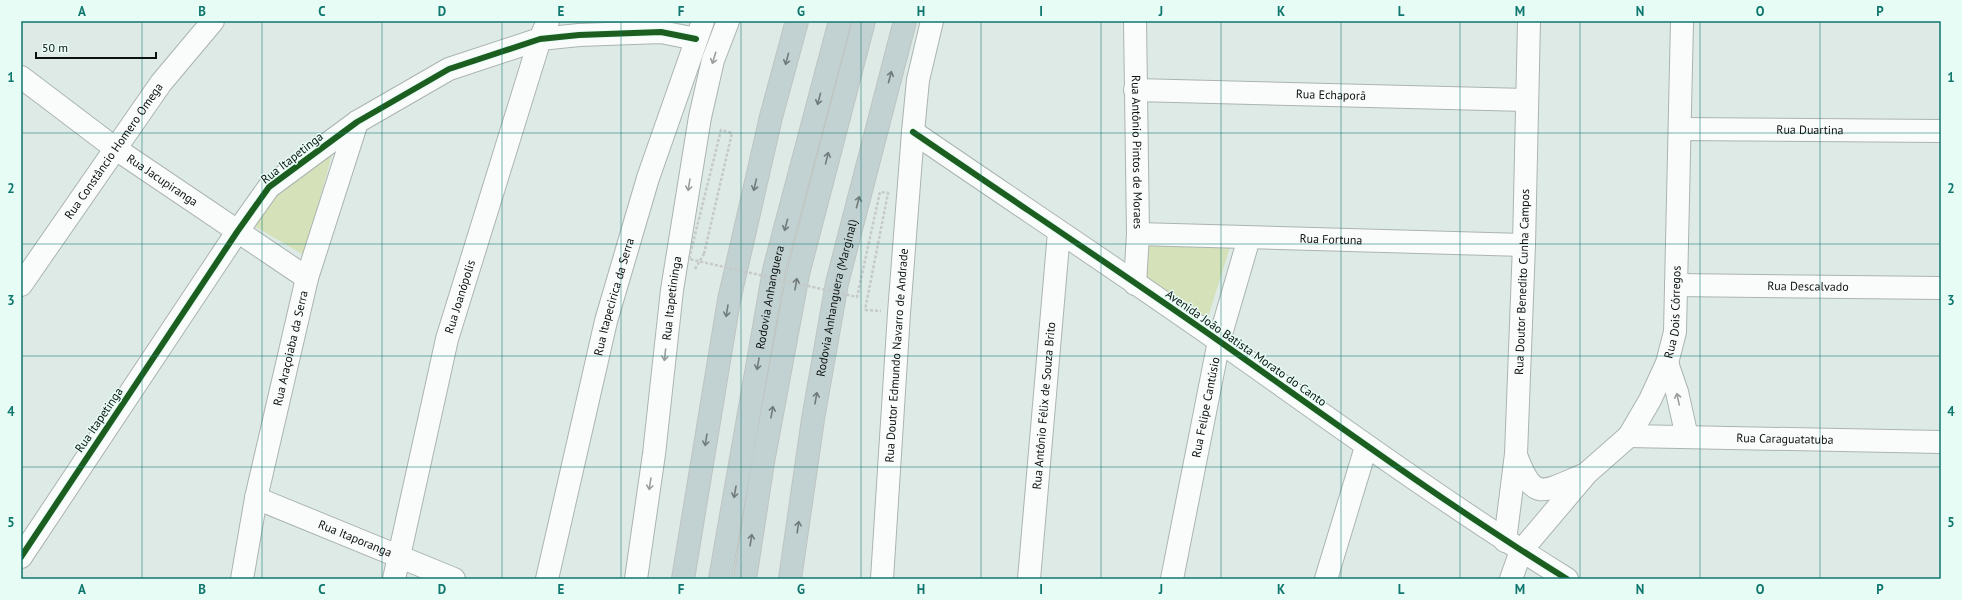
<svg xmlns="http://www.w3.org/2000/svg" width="1962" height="600" font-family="'PT Sans',sans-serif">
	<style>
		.green { fill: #d5e1b8 }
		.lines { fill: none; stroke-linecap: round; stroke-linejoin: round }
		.minor-casing { stroke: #abb4b1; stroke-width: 24 }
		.highway-casing { stroke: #bec4c2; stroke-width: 24 }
		.path { stroke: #c5c9c8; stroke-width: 2.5; stroke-dasharray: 3 2; stroke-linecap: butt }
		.minor { stroke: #fafcfb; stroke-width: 22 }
		.highway { stroke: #c2d2d2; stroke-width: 22 }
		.path-bridge { stroke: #c5c9c8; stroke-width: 2.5; stroke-dasharray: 3 2; stroke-linecap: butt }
		.cycleway-casing { stroke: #e6fcf4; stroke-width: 8 }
		.cycleway { stroke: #1b5e20; stroke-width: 6 }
		.oneway { stroke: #9a9e9d }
		.oneway2 { stroke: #707c7b }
		.grid { fill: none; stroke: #0f766e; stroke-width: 1; stroke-opacity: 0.55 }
		.labels { text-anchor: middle; stroke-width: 3; stroke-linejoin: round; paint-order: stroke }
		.street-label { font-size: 12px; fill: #0b1210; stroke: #e6fcf4 }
		.neatline { fill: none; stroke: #0f766e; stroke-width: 1.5 }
		.grid-label { font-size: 13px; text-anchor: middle; font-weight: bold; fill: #0f766e }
	</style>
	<rect width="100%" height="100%" fill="#deeae6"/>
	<!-- green -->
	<path class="green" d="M 333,151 L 304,255 L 247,222 L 294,179 Z
		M 1142,244 L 1230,247 L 1206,324 L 1142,281 Z"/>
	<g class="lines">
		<!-- minor casing -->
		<g class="minor-casing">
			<g id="minor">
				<path id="s1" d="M 1135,21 L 1138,234 L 1135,284"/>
				<path id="s2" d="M 21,77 L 116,149 L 307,278"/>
				<path id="s3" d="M 1135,90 L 1527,100"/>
				<path id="s4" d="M 1680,129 L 1941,131"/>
				<path d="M 913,132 C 1015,202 1118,270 1219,341 C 1334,422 1447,505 1567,579"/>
				<path id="s5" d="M 1138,234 L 1524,245"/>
				<path id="s6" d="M 21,285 L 161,83 L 213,21"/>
				<path id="s7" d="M 1676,285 L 1941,288"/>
				<path d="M 1667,363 L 1677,392 L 1687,437"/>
				<path id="s8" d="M 1629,436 L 1941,442"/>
				<path d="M 1516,455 C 1533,501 1542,493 1581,476"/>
				<path id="s9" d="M 256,498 L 454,579"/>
				<path id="s10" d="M 1505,541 L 1516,454 L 1524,245 L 1529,21"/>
				<path d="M 21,557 L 237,232 L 269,187 L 357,122 L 449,69 L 540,39 L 579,35 L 661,32 L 696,39"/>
				<path id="s11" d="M 242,579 L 256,498 L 307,278 L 357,122"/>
				<path id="s12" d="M 394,579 L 447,339 L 540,39 L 548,21"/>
				<path id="s13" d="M 547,579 L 606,321 L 648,178 L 703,21"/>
				<path id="s14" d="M 636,579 L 654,454 L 672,290 L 700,117 L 713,60 L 728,21"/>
				<path id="s15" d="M 882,579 L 899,313 L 913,132 L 918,80 L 932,21"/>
				<path id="s16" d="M 1029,579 L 1059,232"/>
				<path id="s17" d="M 1172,579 L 1219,341 L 1249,238"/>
				<path d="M 1326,579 L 1366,447"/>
				<path id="s18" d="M 1511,579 L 1521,551 L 1587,473 L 1629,436 L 1650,400 L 1667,363 L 1675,332 L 1682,21"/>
			</g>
		</g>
		<!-- highway casing -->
		<g class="highway-casing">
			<g id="highway">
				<path d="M 683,579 L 729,300 L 771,117 L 797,21"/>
				<path id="s19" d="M 720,579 L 774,270 L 840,21"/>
				<path d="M 745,579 L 763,462 L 798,274 L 864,21"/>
				<path id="s20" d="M 790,579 L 813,419 L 837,283 L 905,21"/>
			</g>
		</g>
		<!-- path -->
		<path class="path" d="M 695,269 L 704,254
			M 865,310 L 881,311"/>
		<!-- minor -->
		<use href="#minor" class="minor"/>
		<!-- highway -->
		<use href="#highway" class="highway"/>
		<!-- path-bridge -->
		<path class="path-bridge" d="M 704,254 L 732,133 L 721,130 L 689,259 L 857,297 L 880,192 L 888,193 L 865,310"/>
		<!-- cycleway casing -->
		<g class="cycleway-casing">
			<path id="cycleway" d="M 913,132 C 1015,202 1118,270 1219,341 C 1334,422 1447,505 1567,579
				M 21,557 L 237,232 L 269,187 L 357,122 L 449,69 L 540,39 L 579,35 L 661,32 L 696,39"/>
		</g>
		<!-- cycleway -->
		<use href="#cycleway" class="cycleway"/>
	</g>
	<!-- one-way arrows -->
	<defs><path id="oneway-shaft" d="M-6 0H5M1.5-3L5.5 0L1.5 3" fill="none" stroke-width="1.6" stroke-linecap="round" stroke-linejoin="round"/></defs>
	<g class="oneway">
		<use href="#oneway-shaft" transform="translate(714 58) rotate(107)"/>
		<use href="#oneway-shaft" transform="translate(689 185) rotate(99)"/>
		<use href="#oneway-shaft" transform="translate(665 355) rotate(96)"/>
		<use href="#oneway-shaft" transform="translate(1678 399) rotate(-102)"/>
		<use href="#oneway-shaft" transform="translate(650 484) rotate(99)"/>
	</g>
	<g class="oneway2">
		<use href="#oneway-shaft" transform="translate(787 59) rotate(105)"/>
		<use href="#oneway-shaft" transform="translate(890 77) rotate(-75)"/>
		<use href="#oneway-shaft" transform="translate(819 99) rotate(105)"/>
		<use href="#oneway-shaft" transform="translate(827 158) rotate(-76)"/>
		<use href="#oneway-shaft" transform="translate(755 185) rotate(103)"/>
		<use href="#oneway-shaft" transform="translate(858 202) rotate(-75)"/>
		<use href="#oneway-shaft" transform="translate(786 225) rotate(105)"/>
		<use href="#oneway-shaft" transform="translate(796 284) rotate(-80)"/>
		<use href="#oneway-shaft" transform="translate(727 311) rotate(99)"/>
		<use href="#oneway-shaft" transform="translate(758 364) rotate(100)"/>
		<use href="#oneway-shaft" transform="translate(816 398) rotate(-80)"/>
		<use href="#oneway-shaft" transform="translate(772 412) rotate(-80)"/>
		<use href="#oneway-shaft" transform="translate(706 440) rotate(99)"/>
		<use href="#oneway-shaft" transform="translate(735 492) rotate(100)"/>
		<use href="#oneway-shaft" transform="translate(798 527) rotate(-82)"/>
		<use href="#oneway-shaft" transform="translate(751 540) rotate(-81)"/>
	</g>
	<!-- grid -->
	<path class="grid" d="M 142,21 L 142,579M 262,21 L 262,579M 382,21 L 382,579M 502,21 L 502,579M 621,21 L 621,579M 741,21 L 741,579M 861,21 L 861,579M 981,21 L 981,579M 1101,21 L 1101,579M 1221,21 L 1221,579M 1341,21 L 1341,579M 1460,21 L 1460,579M 1580,21 L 1580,579M 1700,21 L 1700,579M 1820,21 L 1820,579M 21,133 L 1941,133M 21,244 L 1941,244M 21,356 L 1941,356M 21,467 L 1941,467"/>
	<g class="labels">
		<!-- street labels -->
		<g class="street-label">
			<text dy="4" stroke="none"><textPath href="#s3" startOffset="196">Rua Echaporã</textPath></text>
			<text dy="4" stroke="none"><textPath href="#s4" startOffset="130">Rua Duartina</textPath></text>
			<text dy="4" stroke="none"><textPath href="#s6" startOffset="163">Rua Constâncio Homero Omega</textPath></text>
			<text dy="4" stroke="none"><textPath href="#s1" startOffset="131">Rua Antônio Pintos de Moraes</textPath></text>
			<text transform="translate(292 158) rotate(-38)" y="4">Rua Itapetinga</text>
			<text dy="4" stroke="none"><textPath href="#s2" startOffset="175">Rua Jacupiranga</textPath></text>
			<text dy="4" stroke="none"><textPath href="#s5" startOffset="193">Rua Fortuna</textPath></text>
			<text dy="4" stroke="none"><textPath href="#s10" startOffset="260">Rua Doutor Benedito Cunha Campos</textPath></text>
			<text dy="4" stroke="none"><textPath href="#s7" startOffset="132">Rua Descalvado</textPath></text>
			<text dy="4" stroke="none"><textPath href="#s12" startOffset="290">Rua Joanópolis</textPath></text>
			<text dy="4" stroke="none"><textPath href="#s13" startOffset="290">Rua Itapecirica da Serra</textPath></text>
			<text dy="4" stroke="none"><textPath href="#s14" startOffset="283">Rua Itapetininga</textPath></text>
			<text dy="4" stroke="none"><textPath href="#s19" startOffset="286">Rodovia Anhanguera</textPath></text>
			<text dy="4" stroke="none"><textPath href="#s20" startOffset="285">Rodovia Anhanguera (Marginal)</textPath></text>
			<text dy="4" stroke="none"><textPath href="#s18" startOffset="322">Rua Dois Córregos</textPath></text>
			<text dy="4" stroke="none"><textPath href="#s11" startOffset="236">Rua Araçoiaba da Serra</textPath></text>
			<text transform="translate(1246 348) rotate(35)" y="4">Avenida João Batista Morato do Canto</text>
			<text dy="4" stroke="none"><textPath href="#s15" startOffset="224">Rua Doutor Edmundo Navarro de Andrade</textPath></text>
			<text dy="4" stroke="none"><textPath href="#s16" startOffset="174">Rua Antônio Félix de Souza Brito</textPath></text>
			<text dy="4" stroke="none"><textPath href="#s17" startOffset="175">Rua Felipe Cantúsio</textPath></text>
			<text transform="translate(99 420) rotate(-56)" y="4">Rua Itapetinga</text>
			<text dy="4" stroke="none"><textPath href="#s8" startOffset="156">Rua Caraguatatuba</textPath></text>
			<text dy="4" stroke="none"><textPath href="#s9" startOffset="107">Rua Itaporanga</textPath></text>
		</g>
	</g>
	<!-- border -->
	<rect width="1962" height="600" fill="none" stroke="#e6fcf4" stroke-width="44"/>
	<!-- scale -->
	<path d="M36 52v6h120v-6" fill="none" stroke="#0b1210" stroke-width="2"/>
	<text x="42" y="52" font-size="12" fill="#0b1210" stroke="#e6fcf4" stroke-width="3" paint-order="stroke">50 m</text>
	<rect x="22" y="22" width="1918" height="556" class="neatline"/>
	<g class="grid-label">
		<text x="82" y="16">A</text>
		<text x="202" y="16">B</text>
		<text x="322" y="16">C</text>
		<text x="442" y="16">D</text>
		<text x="561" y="16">E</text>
		<text x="681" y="16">F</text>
		<text x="801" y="16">G</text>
		<text x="921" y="16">H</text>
		<text x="1041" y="16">I</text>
		<text x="1161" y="16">J</text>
		<text x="1281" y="16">K</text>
		<text x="1401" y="16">L</text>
		<text x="1520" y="16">M</text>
		<text x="1640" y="16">N</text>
		<text x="1760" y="16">O</text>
		<text x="1880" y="16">P</text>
		<text x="11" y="82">1</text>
		<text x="1951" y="82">1</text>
		<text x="11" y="193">2</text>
		<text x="1951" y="193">2</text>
		<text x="11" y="305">3</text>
		<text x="1951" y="305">3</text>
		<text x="11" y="416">4</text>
		<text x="1951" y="416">4</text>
		<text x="11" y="527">5</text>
		<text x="1951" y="527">5</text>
		<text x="82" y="594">A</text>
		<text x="202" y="594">B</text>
		<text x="322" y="594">C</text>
		<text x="442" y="594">D</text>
		<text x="561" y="594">E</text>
		<text x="681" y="594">F</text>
		<text x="801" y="594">G</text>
		<text x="921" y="594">H</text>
		<text x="1041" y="594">I</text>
		<text x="1161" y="594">J</text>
		<text x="1281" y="594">K</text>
		<text x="1401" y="594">L</text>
		<text x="1520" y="594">M</text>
		<text x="1640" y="594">N</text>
		<text x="1760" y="594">O</text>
		<text x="1880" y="594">P</text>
	</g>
</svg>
